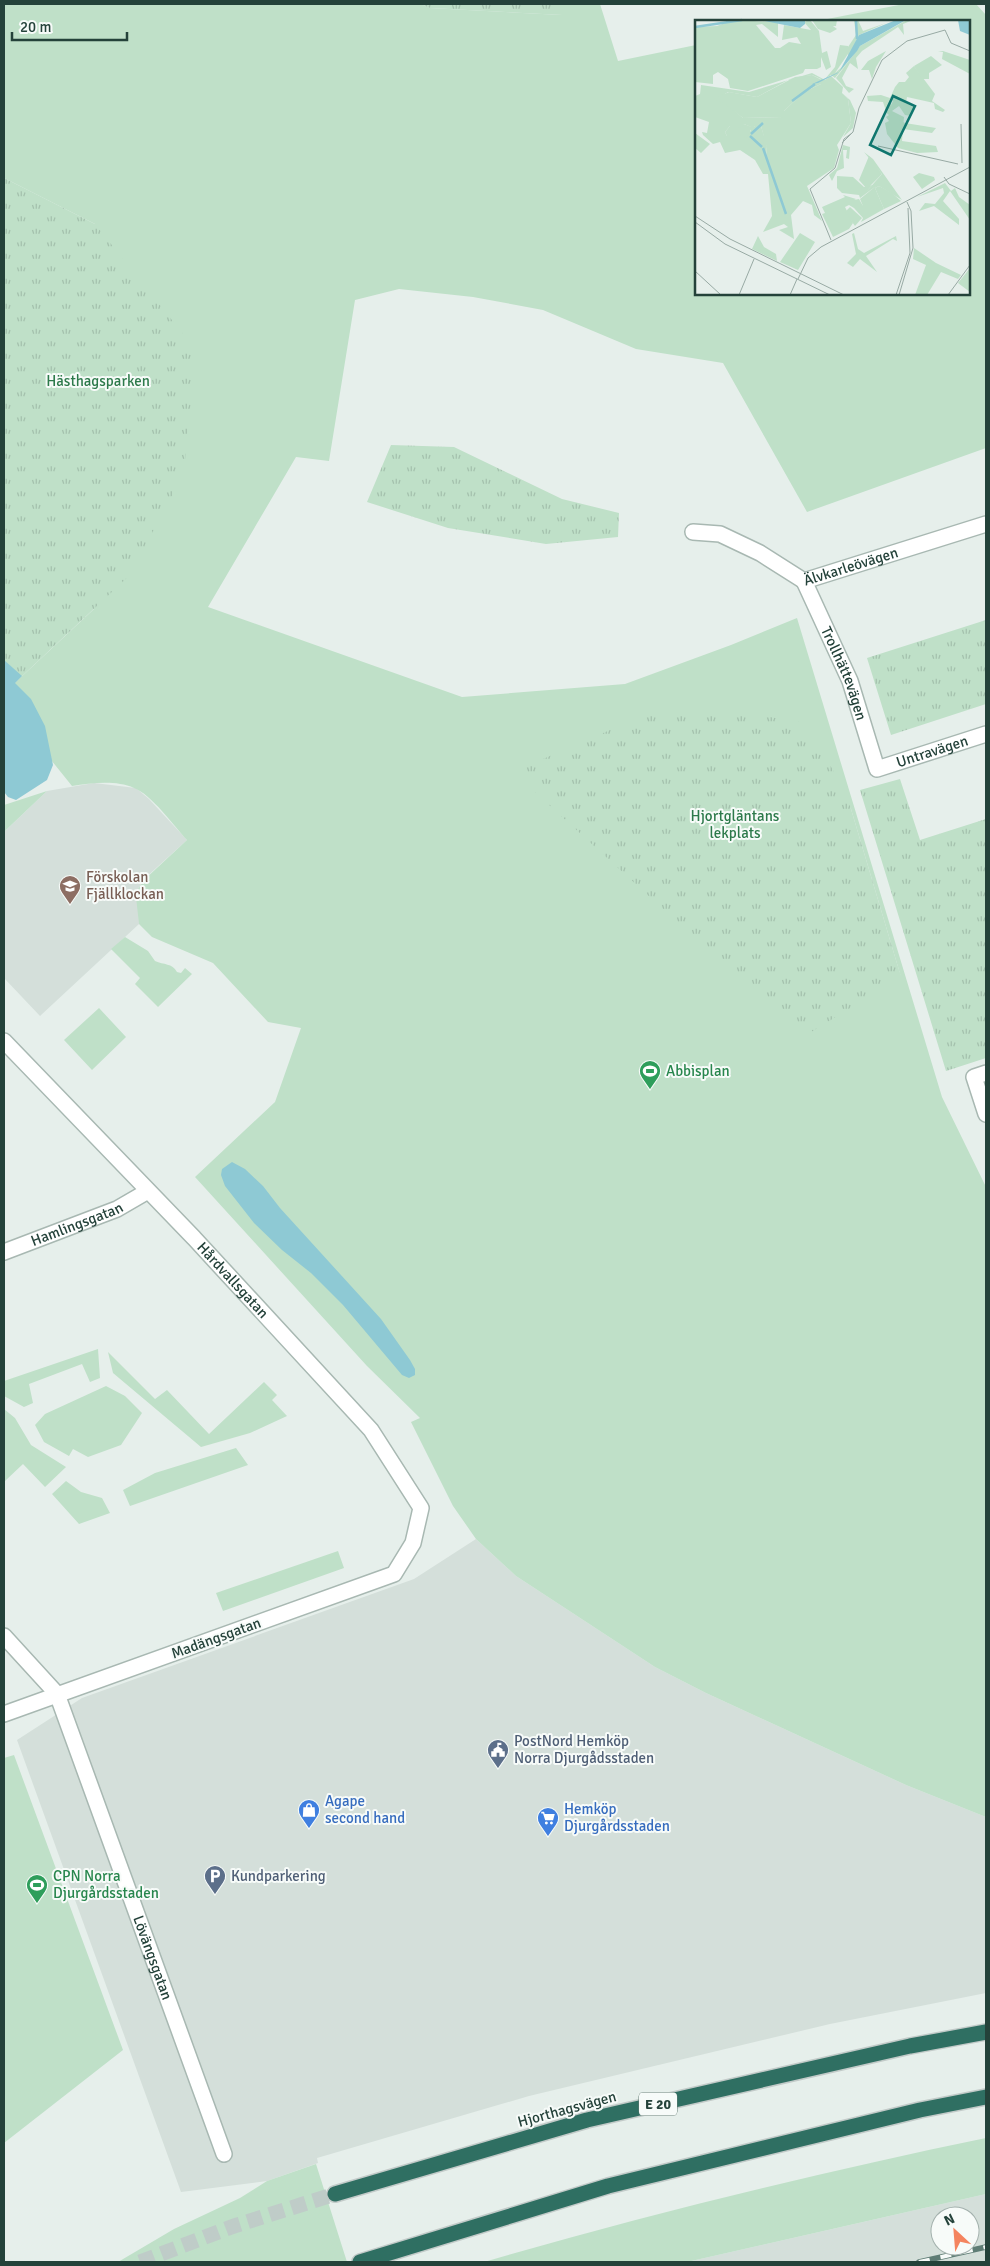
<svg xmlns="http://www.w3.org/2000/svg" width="990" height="2266" font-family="Signika,sans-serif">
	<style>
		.built { fill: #d4dfda; fill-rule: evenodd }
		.grass { fill: #bfe0c8; fill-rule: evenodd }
		.park { fill: url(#park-tufts) }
		.water { fill: #8ec9d4 }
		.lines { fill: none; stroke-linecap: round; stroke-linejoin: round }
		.highway-tunnel { stroke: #bfccc8; stroke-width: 15; stroke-dasharray: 15 8; stroke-linecap: butt }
		.street-casing { stroke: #a8b8b2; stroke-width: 18 }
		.highway-casing { stroke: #c2cac8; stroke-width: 18 }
		.street { stroke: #fff; stroke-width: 15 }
		.highway { stroke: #2f6f62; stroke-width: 15 }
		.rail-casing { stroke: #5f7d75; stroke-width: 5.5 }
		.rail { stroke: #f7fbf9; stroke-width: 4; stroke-dasharray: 11; stroke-linecap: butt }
		.labels { text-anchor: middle; stroke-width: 4; stroke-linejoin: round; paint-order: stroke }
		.shield { fill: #f7fbf9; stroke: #637a73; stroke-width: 1 }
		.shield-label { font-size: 14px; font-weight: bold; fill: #24423a }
		.park-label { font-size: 15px; fill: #2d7a4b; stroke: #f7fbf9 }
		.street-label { font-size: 15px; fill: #24423a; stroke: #f7fbf9 }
		.education-label { font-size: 15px; fill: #785e54; stroke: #f7fbf9; text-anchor: start }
		.leisure-label { font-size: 15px; fill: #27864d; stroke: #f7fbf9; text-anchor: start }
		.service-label { font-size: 15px; fill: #4e5e75; stroke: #f7fbf9; text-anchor: start }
		.shop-label { font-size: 15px; fill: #366cbe; stroke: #f7fbf9; text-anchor: start }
		.inset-river { fill: none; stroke: #8ec9d4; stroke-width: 2.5 }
		.inset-road { fill: none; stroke: #98aaa4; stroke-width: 1 }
		.view { fill: #0f766e; fill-opacity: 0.15; stroke: #0f766e; stroke-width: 2.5 }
		.inset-edge { fill: none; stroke: #24423a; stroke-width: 2.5 }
	</style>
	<defs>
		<pattern id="park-tufts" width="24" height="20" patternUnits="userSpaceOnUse" patternTransform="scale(1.25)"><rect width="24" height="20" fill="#bfe0c8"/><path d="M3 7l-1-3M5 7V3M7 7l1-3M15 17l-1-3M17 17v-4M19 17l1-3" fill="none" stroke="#a4c1ad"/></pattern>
	</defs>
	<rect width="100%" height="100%" fill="#e6efeb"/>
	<!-- built -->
	<path class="built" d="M 94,783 L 136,788 L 149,799 L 187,840 L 144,879 L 138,889 L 139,924 L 40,1016 L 4,978 L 4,832 L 47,791 Z
		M 476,1539 L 516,1576 L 655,1667 L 706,1693 L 906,1785 L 986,1817 L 986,1993 L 830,2024 L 529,2096 L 317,2158 L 318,2163 L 267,2181 L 181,2192 L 17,1740 L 82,1698 L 414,1579 Z
		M 986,2194 L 986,2262 L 687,2262 L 828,2230 ZM 940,2216 L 970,2216 L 970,2246 L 940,2246 Z"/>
	<!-- grass -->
	<path class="grass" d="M 4,4 L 420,4 L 430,8 L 562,15 L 562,4 L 600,4 L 618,61 L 696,45 L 696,294 L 969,294 L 969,21 L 817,21 L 904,4 L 976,4 L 986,15 L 986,448 L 807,512 L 723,363 L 636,349 L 543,310 L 473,297 L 399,289 L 355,300 L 329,461 L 296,457 L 208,607 L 462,697 L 625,684 L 731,645 L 797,618 L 942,1097 L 986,1187 L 986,1817 L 906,1785 L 706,1693 L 655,1667 L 516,1576 L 476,1539 L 453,1506 L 411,1422 L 420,1418 L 367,1366 L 195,1177 L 275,1102 L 301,1028 L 268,1022 L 213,963 L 152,937 L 139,924 L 136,897 L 138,889 L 144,880 L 187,840 C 174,826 151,794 134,788 C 116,780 92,783 72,786 L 27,730 L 4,693 L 94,609 L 95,224 L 4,178 ZM 836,785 L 851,809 L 901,977 Z
		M 47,791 L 7,829 L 4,832 L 4,805 Z
		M 125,937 L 148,951 L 155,961 C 164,965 172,963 177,972 L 181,973 L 185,968 L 192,974 L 158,1007 L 135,984 L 140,978 L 111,949 Z
		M 99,1008 L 126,1037 L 92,1070 L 64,1040 Z
		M 98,1349 L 100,1378 L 90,1382 L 82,1364 L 29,1384 L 33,1403 L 24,1407 L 4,1396 L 4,1381 Z
		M 108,1352 L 155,1399 L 167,1390 L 209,1434 L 264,1382 L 277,1395 L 272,1400 L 287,1416 L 250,1433 L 201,1447 L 113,1373 Z
		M 106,1386 L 125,1396 L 142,1413 L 121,1445 L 88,1457 L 73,1449 L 69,1456 L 44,1442 L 35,1425 L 45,1414 Z
		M 4,1409 L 15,1418 L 31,1445 L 66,1467 L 45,1487 L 23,1464 L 5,1481 L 4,1479 Z
		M 236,1448 L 248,1465 L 130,1506 L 123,1490 L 155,1473 Z
		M 66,1481 L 81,1492 L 102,1498 L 110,1513 L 79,1524 L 52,1494 Z
		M 338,1551 L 344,1568 L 223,1611 L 216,1593 Z
		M 14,1755 L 123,2050 L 4,2143 L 4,1758 Z
		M 986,2138 L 986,2194 L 687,2262 L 484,2262 C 649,2214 817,2173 986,2138 Z
		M 316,2164 L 347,2262 L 118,2262 L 174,2229 L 240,2198 L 267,2181 Z"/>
	<!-- park -->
	<path class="park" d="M 420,4 L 562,4 L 562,15 L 430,8 Z
		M 4,178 L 95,224 L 196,350 L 184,473 L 130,575 L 4,693 Z
		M 391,445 L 454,447 L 562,499 L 619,513 L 618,537 L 546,544 L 448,528 L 367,502 Z
		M 986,620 L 986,704 L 891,735 L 867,658 Z
		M 727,710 L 806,723 L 842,786 L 851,809 L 901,977 L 803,1037 L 513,772 L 647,714 Z
		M 900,779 L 920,840 L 986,819 L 986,1058 L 946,1071 L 860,790 Z"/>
	<!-- water -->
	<path class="water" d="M 4,660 L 22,676 L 15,683 L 31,699 L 45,726 L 53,765 L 47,780 L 16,800 L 8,797 L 4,792 Z
		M 232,1162 L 245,1169 L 263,1186 L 280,1208 L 381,1319 L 410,1360 L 415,1369 L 415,1375 L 409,1378 L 402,1375 L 343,1305 L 311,1273 L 282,1250 L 254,1223 L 225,1186 L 221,1175 L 222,1169 Z"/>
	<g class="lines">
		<!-- highway-tunnel -->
		<path class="highway-tunnel" d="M 140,2262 L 234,2226 L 335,2194"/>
		<!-- street casing -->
		<g class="street-casing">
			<g id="street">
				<path d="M 693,532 L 720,534 L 760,553 L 804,581"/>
				<path id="s1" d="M 804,581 L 850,681 L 877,769 L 986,734"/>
				<path id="s2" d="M 804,581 L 986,524"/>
				<path id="s3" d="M 4,1041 L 194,1238 L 371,1430 L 421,1508 L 413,1543 L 394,1574 L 4,1714"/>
				<path d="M 986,1073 L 974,1077 L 986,1114"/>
				<path id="s4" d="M 4,1252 L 117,1209 L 148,1191"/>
				<path id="s5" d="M 4,1636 L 57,1694 L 224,2154"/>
			</g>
		</g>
		<!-- highway casing -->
		<g class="highway-casing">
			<path id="highway" d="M 335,2194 L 587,2120 L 910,2046 L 986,2032
				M 360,2262 L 608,2186 L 920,2110 L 986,2097"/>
		</g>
		<!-- street -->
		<use href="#street" class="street"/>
		<!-- highway -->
		<use href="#highway" class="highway"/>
		<!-- rail casing -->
		<g class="rail-casing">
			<path id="rail" d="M 919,2262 L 986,2247"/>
		</g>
		<!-- rail -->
		<use href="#rail" class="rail"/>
	</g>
	<!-- icons -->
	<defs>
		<g id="school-pin" transform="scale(1.125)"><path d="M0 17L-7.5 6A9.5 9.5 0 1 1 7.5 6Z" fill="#8d6e63" stroke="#f7fbf9"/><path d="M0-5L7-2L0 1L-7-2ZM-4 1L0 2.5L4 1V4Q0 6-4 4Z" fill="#fff"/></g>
		<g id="stadium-pin" transform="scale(1.125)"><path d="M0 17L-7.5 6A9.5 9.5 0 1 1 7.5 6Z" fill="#2e9e5b" stroke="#f7fbf9"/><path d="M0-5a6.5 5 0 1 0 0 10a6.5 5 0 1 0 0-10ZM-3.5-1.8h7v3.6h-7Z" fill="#fff"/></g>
		<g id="civic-pin" transform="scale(1.125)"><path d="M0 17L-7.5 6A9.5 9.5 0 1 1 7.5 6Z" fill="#5c6f8a" stroke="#f7fbf9"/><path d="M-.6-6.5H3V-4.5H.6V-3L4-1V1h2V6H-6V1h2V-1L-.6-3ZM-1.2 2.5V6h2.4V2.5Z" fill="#fff"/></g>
		<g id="shop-pin" transform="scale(1.125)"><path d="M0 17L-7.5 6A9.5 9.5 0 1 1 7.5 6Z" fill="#3f7fe0" stroke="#f7fbf9"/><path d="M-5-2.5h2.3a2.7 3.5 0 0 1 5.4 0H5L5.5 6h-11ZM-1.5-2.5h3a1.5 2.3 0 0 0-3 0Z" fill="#fff"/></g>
		<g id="supermarket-pin" transform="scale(1.125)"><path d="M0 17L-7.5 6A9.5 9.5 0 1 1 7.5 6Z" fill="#3f7fe0" stroke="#f7fbf9"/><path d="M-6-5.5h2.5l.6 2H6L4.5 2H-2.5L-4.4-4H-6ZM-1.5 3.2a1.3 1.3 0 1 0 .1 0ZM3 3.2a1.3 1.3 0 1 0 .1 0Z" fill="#fff"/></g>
		<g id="parking-pin" transform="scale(1.125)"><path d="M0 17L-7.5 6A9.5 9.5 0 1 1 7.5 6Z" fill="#5c6f8a" stroke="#f7fbf9"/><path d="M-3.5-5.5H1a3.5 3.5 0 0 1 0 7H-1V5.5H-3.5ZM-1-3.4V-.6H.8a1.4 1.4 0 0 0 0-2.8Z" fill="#fff"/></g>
	</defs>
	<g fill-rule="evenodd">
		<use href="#school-pin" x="70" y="886"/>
		<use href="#stadium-pin" x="650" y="1071"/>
		<use href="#civic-pin" x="498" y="1750"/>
		<use href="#shop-pin" x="309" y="1810"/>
		<use href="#supermarket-pin" x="548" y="1818"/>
		<use href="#parking-pin" x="215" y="1876"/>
		<use href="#stadium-pin" x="37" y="1885"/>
	</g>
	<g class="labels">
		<!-- shield labels -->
		<rect class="shield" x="639" y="2092.5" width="38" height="23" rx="4"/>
		<g class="shield-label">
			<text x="658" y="2109">E 20</text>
		</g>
		<!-- park labels -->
		<g class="park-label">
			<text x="98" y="386">Hästhagsparken</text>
			<text x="735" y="821">Hjortgläntans<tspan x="735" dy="17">lekplats</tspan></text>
		</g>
		<!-- street labels -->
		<g class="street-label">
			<text dy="5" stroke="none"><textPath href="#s2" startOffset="49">Älvkarleövägen</textPath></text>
			<text dy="5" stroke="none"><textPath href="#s1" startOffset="101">Trollhättevägen</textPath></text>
			<text dy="5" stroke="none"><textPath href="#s1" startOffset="260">Untravägen</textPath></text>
			<text dy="5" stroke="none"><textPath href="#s4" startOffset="78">Hamlingsgatan</textPath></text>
			<text dy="5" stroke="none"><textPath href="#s3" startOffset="331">Hårdvallsgatan</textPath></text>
			<text transform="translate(216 1638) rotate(-20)" y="5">Madängsgatan</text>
			<text dy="5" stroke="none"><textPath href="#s5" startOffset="359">Lövängsgatan</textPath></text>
			<text transform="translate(567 2109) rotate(-15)" y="5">Hjorthagsvägen</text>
		</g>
		<!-- education labels -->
		<g class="education-label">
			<text x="86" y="882">Förskolan<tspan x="86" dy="17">Fjällklockan</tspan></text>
		</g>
		<!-- leisure labels -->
		<g class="leisure-label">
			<text x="666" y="1076">Abbisplan</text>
			<text x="53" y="1881">CPN Norra<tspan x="53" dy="17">Djurgårdsstaden</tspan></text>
		</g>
		<!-- service labels -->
		<g class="service-label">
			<text x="514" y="1746">PostNord Hemköp<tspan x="514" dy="17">Norra Djurgådsstaden</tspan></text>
			<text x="231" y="1881">Kundparkering</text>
		</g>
		<!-- shop labels -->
		<g class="shop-label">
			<text x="325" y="1806">Agape<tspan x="325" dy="17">second hand</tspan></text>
			<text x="564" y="1814">Hemköp<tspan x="564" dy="17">Djurgårdsstaden</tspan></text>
		</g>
	</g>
	<!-- overview -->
	<g transform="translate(695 20)">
		<rect width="275" height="275" fill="#e6efeb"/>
		<path d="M 145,25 L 153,26 L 155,31 L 140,53 L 153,42 L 140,58 L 136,55 L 130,59 L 140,47 ZM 219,46 L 240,74 L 237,81 L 250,90 L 248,92 L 240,89 L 239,83 L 212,77 L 211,83 L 220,88 L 216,96 L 210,95 L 204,86 L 197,91 L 209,97 L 207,121 L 241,126 L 243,132 L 222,133 L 203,128 L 192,114 L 190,103 L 194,101 L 191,97 L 194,95 L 189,91 L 194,90 L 198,81 L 195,78 L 200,67 L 204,62 L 210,62 L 214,57 L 211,53 ZM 147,73 L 155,80 L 161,93 L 158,108 L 148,117 L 156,103 L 153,79 ZM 49,104 L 57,107 L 55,112 L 60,106 L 66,106 L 72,126 L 71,137 L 55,121 L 32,116 L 30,112 L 35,106 ZM 169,132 L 178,139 L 207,180 L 184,166 L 180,168 L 189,189 L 166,202 L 168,198 L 159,188 L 154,185 L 150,187 L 158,203 L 154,209 L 138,217 L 127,194 L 130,193 L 127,187 L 150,177 L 148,175 L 161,179 L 159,180 L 164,179 L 168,186 L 165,179 L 181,166 L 165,178 L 164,175 L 147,173 L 142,168 L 142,156 L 158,157 L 169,167 L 177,165 L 171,172 L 187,154 ZM 105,213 L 120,222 L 103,250 L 85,242 Z" fill="#bfe0c8"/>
		<path d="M 38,0 L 83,2 L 83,17 L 67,4 L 61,5 L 80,28 L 85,28 L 94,22 L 106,24 L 102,17 L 87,20 L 89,5 L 116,10 L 109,2 L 115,0 L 124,11 L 127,33 L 132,31 L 136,47 L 131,50 L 126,37 L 126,47 L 122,49 L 110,49 L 108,53 L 53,71 L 35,68 L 33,59 L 23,52 L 18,55 L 18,64 L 0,62 L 0,7 L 22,6 ZM 117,0 L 142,0 L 141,6 L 138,6 L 142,9 L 135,13 L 123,9 ZM 159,0 L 163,0 L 168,11 L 191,3 L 164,15 L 153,40 L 153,27 L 161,15 ZM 248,31 L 275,40 L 275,54 L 247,39 L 248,32 L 243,32 ZM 236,36 L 247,45 L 234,53 L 234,59 L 227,59 L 219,46 ZM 117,53 L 130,60 L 136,56 L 148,67 L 147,73 L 153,79 L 156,103 L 142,125 L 144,130 L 139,148 L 112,166 L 127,201 L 119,195 L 117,185 L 108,181 L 96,195 L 99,219 L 84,210 L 93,207 L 89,204 L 68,212 L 77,196 L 73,154 L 68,154 L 60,140 L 45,130 L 30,133 L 25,122 L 18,124 L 8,115 L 7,112 L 12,113 L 14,102 L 0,97 L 0,76 L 5,74 L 6,65 L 54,72 ZM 117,55 L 126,59 L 126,64 L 109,72 L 89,91 L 87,97 L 48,98 L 32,84 L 30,74 L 33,72 L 62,77 L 95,59 ZM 49,104 L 56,107 L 56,113 L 60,106 L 66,106 L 69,117 L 66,121 L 72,126 L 71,137 L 65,125 L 40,112 L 32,116 L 30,112 L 35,106 L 47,108 ZM 148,125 L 155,127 L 154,139 L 151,138 L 152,130 L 148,130 L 149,148 L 142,151 L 137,161 L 134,155 L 142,148 ZM 174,136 L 187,154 L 172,169 L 164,160 ZM 250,163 L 256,171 L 260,168 L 264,177 L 275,185 L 275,200 L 255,171 L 248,181 L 264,199 L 264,205 L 239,186 L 224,191 L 230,183 L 240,184 L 249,173 L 248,168 L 222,177 ZM 184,166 L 197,173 L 206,181 L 189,189 L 180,168 ZM 155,187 L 167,198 L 160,206 L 150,192 Z" fill="#bfe0c8" fill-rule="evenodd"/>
		<path d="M 117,55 L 127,60 L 126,64 L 109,72 L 89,91 L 89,97 L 48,98 L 30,84 L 17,79 L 34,72 L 62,77 L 100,57 Z" fill="#bfe0c8"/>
		<path d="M 218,0 L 208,4 L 209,15 L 203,7 L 167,31 L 161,38 L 163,49 L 155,43 L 147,58 L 151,66 L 159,69 L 154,73 L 141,58 L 165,26 L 210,1 ZM 191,31 L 181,47 L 177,59 L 174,50 L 166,50 L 173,41 ZM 186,75 L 195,78 L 197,88 L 191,91 L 188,82 L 173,81 L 172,76 ZM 201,98 L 210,103 L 241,108 L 237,113 L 208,109 ZM 0,113 L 15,124 L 6,133 L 0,128 ZM 224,153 L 239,157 L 240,160 L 227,169 L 218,157 ZM 159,213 L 163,229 L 169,233 L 201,216 L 202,221 L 198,219 L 171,236 L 182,252 L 165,239 L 158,247 L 152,243 L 161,234 L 157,214 ZM 63,216 L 69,227 L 81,234 L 82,241 L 57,229 ZM 219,228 L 241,243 L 266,255 L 263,259 L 246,252 L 232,275 L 220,275 L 231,245 L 218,239 ZM 275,248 L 275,272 L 263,263 Z" fill="#bfe0c8"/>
		<path d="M 64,0 L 110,0 L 110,4 L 105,8 ZM 201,0 L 211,0 L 165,26 L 162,31 L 143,53 L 123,63 L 117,64 L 144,52 L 164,15 ZM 263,0 L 275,0 L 275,15 L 265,11 Z" fill="#8ec9d4"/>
		<path class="inset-river" d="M 161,0 L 162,19M 0,7 L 47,0M 97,81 L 120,64M 56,114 L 68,103M 55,116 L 67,127M 68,128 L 91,194"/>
		<path class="inset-road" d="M 250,10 L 256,23 L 275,31M 266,104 L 267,143M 147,123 L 158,112 L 164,88 L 187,40 L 212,21 L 250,10M 183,126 L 263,144M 249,157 L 254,164 L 275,174M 0,196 L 35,219 L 149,275M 0,202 L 30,224 L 135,275M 136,220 L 115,169 L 140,148 L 149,119 L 157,113M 0,251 L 26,275M 103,259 L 113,238 L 126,227 L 275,147M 44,275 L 59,239M 95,275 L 102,259M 201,275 L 215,233 L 213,188M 204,275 L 218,228 L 216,191 L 212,182M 253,275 L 275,245"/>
		<path class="view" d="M 198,76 L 220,86 L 196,135 L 175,125 Z"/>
		<rect width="275" height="275" class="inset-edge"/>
	</g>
	<!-- border -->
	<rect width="990" height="2266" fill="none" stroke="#24423a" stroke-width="10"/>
	<!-- north arrow -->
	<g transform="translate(955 2231) rotate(334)"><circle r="24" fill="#f7fbf9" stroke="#a3b1ad"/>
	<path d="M0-4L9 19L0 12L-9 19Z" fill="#f4845f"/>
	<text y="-8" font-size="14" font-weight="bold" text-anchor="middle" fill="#24423a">N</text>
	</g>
	<!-- scale -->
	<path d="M12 32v8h115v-8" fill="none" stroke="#24423a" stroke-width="2.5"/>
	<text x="20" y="32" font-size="15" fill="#24423a" stroke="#f7fbf9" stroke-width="4" paint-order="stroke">20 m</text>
</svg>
